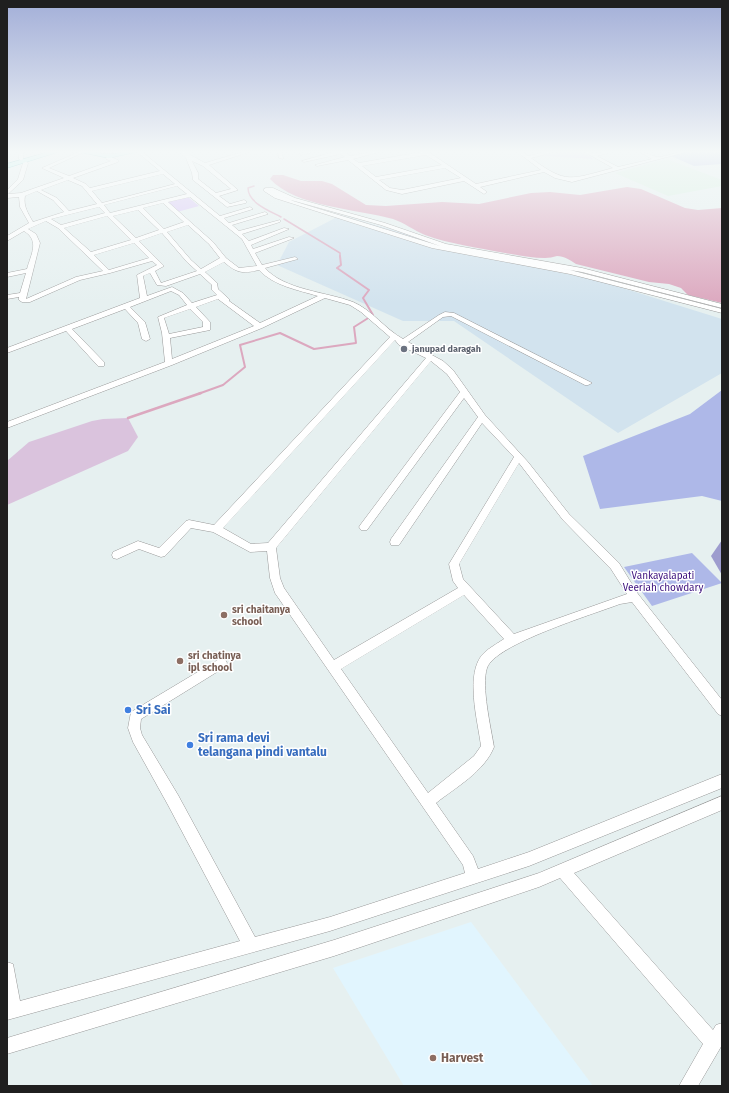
<svg xmlns="http://www.w3.org/2000/svg" width="729" height="1093" font-family="'Fira Sans',sans-serif">
	<style>
		.commercial { fill: #d6f0df }
		.education { fill: #e1f5fe }
		.farmland { fill: #d2e3ee }
		.grass { fill: #aeb8e8 }
		.forest { fill: #9d9cce }
		.wetland { fill: #dac3dd }
		.park { fill: #d9c5f8 }
		.water { fill: #dca8bf }
		.lines { fill: none; stroke-linecap: round; stroke-linejoin: round }
		.stream-far2 { stroke: #dca8bf; stroke-width: 1.5 }
		.stream-far1 { stroke: #dca8bf; stroke-width: 2 }
		.stream { stroke: #dca8bf; stroke-width: 2.5 }
		.minor-casing { stroke: #999; stroke-width: 1 }
		.major-casing { stroke: #049695; stroke-width: 1 }
		.minor { fill: #fff; fill-rule: evenodd }
		.major { fill: #a2f9ef; fill-rule: evenodd }
		.worship-dot { fill: #6b7280; stroke: #fff; stroke-width: 1.5 }
		.education-dot { fill: #8d6e63; stroke: #fff; stroke-width: 1.5 }
		.shop-dot { fill: #3f7fe0; stroke: #fff; stroke-width: 1.5 }
		.labels { text-anchor: middle; stroke-width: 3; stroke-linejoin: round; paint-order: stroke }
		.far-worship-label { font-size: 9px; font-weight: bold; fill: #5b616d; stroke: #fff; text-anchor: start }
		.park-label { font-size: 10px; fill: #3b0f7c; stroke: #fff }
		.education-label { font-size: 10px; font-weight: bold; fill: #785e54; stroke: #fff; text-anchor: start }
		.near-shop-label { font-size: 12px; font-weight: bold; fill: #366cbe; stroke: #fff; text-anchor: start }
		.near-education-label { font-size: 12px; font-weight: bold; fill: #785e54; stroke: #fff; text-anchor: start }
	</style>
	<rect width="100%" height="100%" fill="#e6f0f0"/>
	<!-- commercial -->
	<path class="commercial" d="M 667,159 L 722,180 L 722,186 L 668,196 L 615,173 Z"/>
	<!-- education -->
	<path class="education" d="M 471,922 L 593,1086 L 404,1086 L 333,968 Z"/>
	<!-- farmland -->
	<path class="farmland" d="M 341,215 L 493,259 L 597,280 L 722,319 L 722,373 L 618,433 L 454,321 L 403,321 L 277,265 L 289,242 Z"/>
	<!-- grass -->
	<path class="grass" d="M 689,151 L 722,151 L 722,164 L 694,166 L 671,156 Z
		M 722,390 L 722,501 L 702,496 L 600,509 L 583,456 L 690,414 Z
		M 692,553 L 722,583 L 652,606 L 624,567 Z"/>
	<!-- forest -->
	<path class="forest" d="M 722,540 L 722,575 L 711,556 Z"/>
	<!-- wetland -->
	<path class="wetland" d="M 128,418 L 138,437 L 128,451 L 7,505 L 7,461 L 29,442 L 92,421 L 103,419 Z"/>
	<!-- park -->
	<path class="park" d="M 565,151 L 580,151 L 594,159 L 543,156 Z
		M 188,197 L 199,206 L 177,212 L 167,202 Z"/>
	<!-- water -->
	<path class="water" d="M 273,175 L 283,175 L 301,181 L 322,181 L 332,184 L 366,205 L 386,206 L 442,202 L 479,204 L 531,193 L 550,192 L 580,195 L 627,187 L 641,189 L 685,208 L 698,210 L 722,208 L 722,303 L 688,295 L 681,288 L 669,284 L 649,282 L 576,264 C 570,260 564,256 557,256 C 553,257 549,258 545,258 C 532,258 518,255 505,253 C 479,248 450,244 425,235 C 413,230 405,223 393,219 C 357,209 296,207 270,179 Z"/>
	<g class="lines">
		<!-- stream-far2 -->
		<path class="stream-far2" d="M 254,186 L 248,188 C 248,203 270,211 281,217
			M 284,219 L 340,253 L 340,257"/>
		<!-- stream-far1 -->
		<path class="stream-far1" d="M 198,394 L 223,385 L 245,367 L 240,345 L 280,333 L 314,349 L 356,343 L 354,327 L 373,315 L 363,298 L 369,290 L 337,268 L 341,265 L 340,256"/>
		<!-- stream -->
		<path class="stream" d="M 128,418 L 201,393"/>
		<!-- minor casing -->
		<g class="minor-casing">
			<path id="minor" d="M 20,151 L 25,151 L 23,153 L 23,159 L 28,163 L 23,180 L 8,194 L 21,193 L 64,178 L 42,168 L 81,151 L 84,152 L 49,168 L 69,176 L 111,161 L 106,159 L 107,155 L 111,155 L 111,157 L 118,160 L 118,162 L 73,178 L 86,184 L 90,188 L 160,171 L 136,151 L 141,151 L 220,216 L 250,207 L 253,209 L 224,218 L 229,223 L 265,212 L 268,214 L 232,225 L 239,231 L 280,220 L 280,222 L 242,234 L 249,241 L 284,228 L 289,229 L 251,245 L 253,249 L 289,237 L 294,238 L 255,253 L 262,265 L 295,257 L 298,259 L 265,268 C 284,290 327,292 353,302 C 372,310 385,329 403,339 L 439,315 L 445,312 L 454,313 L 592,383 L 588,385 L 585,385 L 451,316 L 443,317 L 408,342 L 443,361 L 453,370 L 485,415 L 528,462 L 569,514 L 619,563 L 638,594 L 722,700 L 722,716 L 718,714 L 632,602 L 620,604 C 594,614 495,644 487,668 C 481,686 491,728 494,747 C 484,772 456,787 436,803 L 473,856 L 478,869 L 529,852 L 722,774 L 722,788 L 529,866 L 330,931 L 7,1020 L 7,962 L 13,964 L 20,1001 L 240,941 L 168,805 L 133,742 L 128,728 L 131,712 L 221,658 L 225,659 L 227,663 L 225,667 L 141,719 L 140,728 L 142,735 L 178,795 L 255,937 L 330,917 L 465,873 L 463,865 L 275,593 L 270,578 L 267,551 L 250,552 L 213,532 L 191,528 L 165,556 L 161,557 L 139,549 L 117,559 L 113,558 L 112,555 L 113,552 L 138,541 L 159,548 L 186,521 L 189,520 L 214,525 L 390,337 L 361,312 L 350,305 L 325,298 L 262,328 L 172,365 L 7,428 L 7,422 L 165,362 L 162,333 L 158,317 L 187,305 L 179,295 L 171,291 L 130,307 L 145,322 L 150,339 L 146,341 L 142,339 L 138,323 L 125,309 L 72,329 L 104,362 L 104,366 L 98,366 L 66,331 L 7,353 L 7,348 L 140,298 L 137,275 L 157,265 L 152,261 L 110,273 L 80,280 L 30,302 L 22,302 L 19,300 L 19,297 L 7,299 L 7,295 L 20,293 L 26,273 L 7,277 L 7,273 L 27,269 C 31,254 40,241 24,231 L 7,241 L 7,236 L 29,223 L 20,207 L 19,197 L 7,198 L 7,190 L 18,179 L 23,163 L 19,159 L 19,153 ZM 163,174 L 175,184 L 102,203 L 92,191 ZM 68,180 L 82,186 L 97,204 L 69,211 L 57,198 L 41,190 ZM 177,186 L 187,194 L 110,213 L 104,205 ZM 37,191 L 53,200 L 64,212 L 33,222 C 28,213 23,206 25,196 ZM 190,197 L 242,239 L 257,266 L 239,268 L 226,258 L 213,242 L 168,202 ZM 163,203 L 184,222 L 164,229 L 143,208 ZM 99,207 L 105,213 L 61,225 L 51,219 ZM 138,210 L 159,230 L 136,238 L 113,216 ZM 107,216 L 131,240 L 91,252 L 64,228 ZM 46,221 L 58,228 L 103,271 L 76,277 L 26,299 L 40,243 L 36,234 L 28,229 ZM 188,225 L 209,244 L 220,258 L 201,269 L 191,260 L 167,232 ZM 162,233 L 187,262 L 197,271 L 161,283 L 155,271 L 164,266 L 139,241 ZM 134,243 L 149,258 L 109,270 L 94,255 ZM 224,262 C 237,273 242,274 259,270 C 274,286 298,290 318,296 L 260,323 L 229,301 L 229,299 L 218,289 L 217,283 L 205,272 ZM 150,273 L 157,285 L 166,286 L 200,274 L 212,285 L 212,290 L 217,295 L 192,303 L 183,293 L 172,287 L 147,296 L 143,276 ZM 218,299 L 254,326 L 172,359 L 170,338 L 210,330 L 210,322 L 196,307 ZM 190,309 L 203,322 L 203,327 L 169,334 L 164,318 ZM 395,340 L 399,345 L 426,358 L 268,543 L 251,544 L 223,528 ZM 431,361 L 447,374 L 460,392 L 361,524 L 359,527 L 361,530 L 367,530 L 464,398 L 478,417 L 391,539 L 390,542 L 391,545 L 399,545 L 482,423 L 514,457 L 449,564 L 453,581 L 458,588 L 334,660 L 284,588 L 280,578 L 276,548 ZM 519,463 L 563,520 L 611,569 L 627,594 L 514,634 L 463,579 L 459,564 ZM 464,595 L 504,639 C 498,643 489,648 484,653 C 464,672 478,722 481,746 L 474,756 L 428,793 L 341,669 Z
				M 178,151 L 183,151 L 205,163 L 246,151 L 252,151 L 209,165 L 238,190 L 219,196 L 230,204 L 244,200 L 246,201 L 246,203 L 227,207 L 193,180 L 192,173 L 186,158 ZM 192,161 L 203,166 L 231,189 L 216,193 L 198,179 L 198,173 Z
				M 278,151 L 282,151 L 283,159 L 279,158 Z
				M 310,151 L 318,151 L 301,155 L 299,154 Z
				M 338,151 L 343,151 L 350,156 L 376,151 L 379,152 L 353,159 L 359,163 L 427,151 L 476,184 L 541,170 L 516,151 L 521,151 L 528,156 L 550,151 L 558,151 L 531,158 C 567,185 571,179 613,168 L 583,151 L 588,151 L 593,153 L 616,151 L 597,156 L 618,167 L 652,159 L 638,151 C 645,151 652,157 659,157 C 670,156 679,150 690,151 L 572,182 L 555,178 L 544,172 L 480,187 L 487,192 L 484,194 L 464,181 L 402,194 L 386,190 L 348,160 L 317,166 L 315,165 L 345,157 L 340,154 L 304,162 L 302,161 ZM 426,155 L 442,165 L 376,177 L 362,166 ZM 445,168 L 461,178 L 402,190 L 390,188 L 379,180 Z
				M 266,188 L 273,188 L 295,198 L 385,223 L 446,244 L 582,268 L 722,304 L 722,308 L 582,272 L 529,263 L 570,270 L 722,309 L 722,313 L 570,274 L 432,248 L 275,198 L 264,191 L 264,189 ZM 272,191 L 291,200 L 381,225 L 440,246 L 293,201 Z
				M 722,796 L 722,810 L 574,873 L 713,1030 L 716,1025 L 722,1023 L 722,1045 L 698,1086 L 679,1086 L 703,1044 L 560,878 L 539,887 L 334,956 L 7,1054 L 7,1038 L 334,940 L 539,873 Z"/>
		</g>
		<!-- major casing -->
		<g class="major-casing">
			<path id="major" d="M 52,151 L 61,151 L 7,168 L 7,164 Z
				M 75,151 C 87,150 98,154 110,154 C 120,154 130,150 141,151 L 109,158 Z"/>
		</g>
		<!-- minor -->
		<use href="#minor" class="minor"/>
		<!-- major -->
		<use href="#major" class="major"/>
	</g>
	<!-- sky -->
	<linearGradient id="sky" x2="0" y2="1"><stop stop-color="#a3afd8"/><stop offset="0.5" stop-color="#f4f8f8"/><stop offset="1" stop-color="#f4f8f8" stop-opacity="0"/></linearGradient>
	<rect width="729" height="304" fill="url(#sky)"/>
	<!-- markers -->
	<circle class="worship-dot" cx="404" cy="349" r="4"/>
	<g class="education-dot">
		<circle cx="224" cy="615" r="4"/>
		<circle cx="180" cy="661" r="4"/>
		<circle cx="433" cy="1058" r="4"/>
	</g>
	<g class="shop-dot">
		<circle cx="128" cy="710" r="4"/>
		<circle cx="190" cy="745" r="4"/>
	</g>
	<g class="labels">
		<!-- far-worship labels -->
		<g class="far-worship-label">
			<text x="412" y="352">janupad daragah</text>
		</g>
		<!-- park labels -->
		<g class="park-label">
			<text x="663" y="579">Vankayalapati<tspan x="663" dy="12">Veeriah chowdary</tspan></text>
		</g>
		<!-- education labels -->
		<g class="education-label">
			<text x="232" y="613">sri chaitanya<tspan x="232" dy="12">school</tspan></text>
			<text x="188" y="659">sri chatinya<tspan x="188" dy="12">ipl school</tspan></text>
		</g>
		<!-- near-shop labels -->
		<g class="near-shop-label">
			<text x="136" y="714">Sri Sai</text>
			<text x="198" y="742">Sri rama devi<tspan x="198" dy="14">telangana pindi vantalu</tspan></text>
		</g>
		<!-- near-education labels -->
		<g class="near-education-label">
			<text x="441" y="1062">Harvest</text>
		</g>
	</g>
	<!-- border -->
	<rect width="729" height="1093" fill="none" stroke="#1f1f1f" stroke-width="16"/>
</svg>
